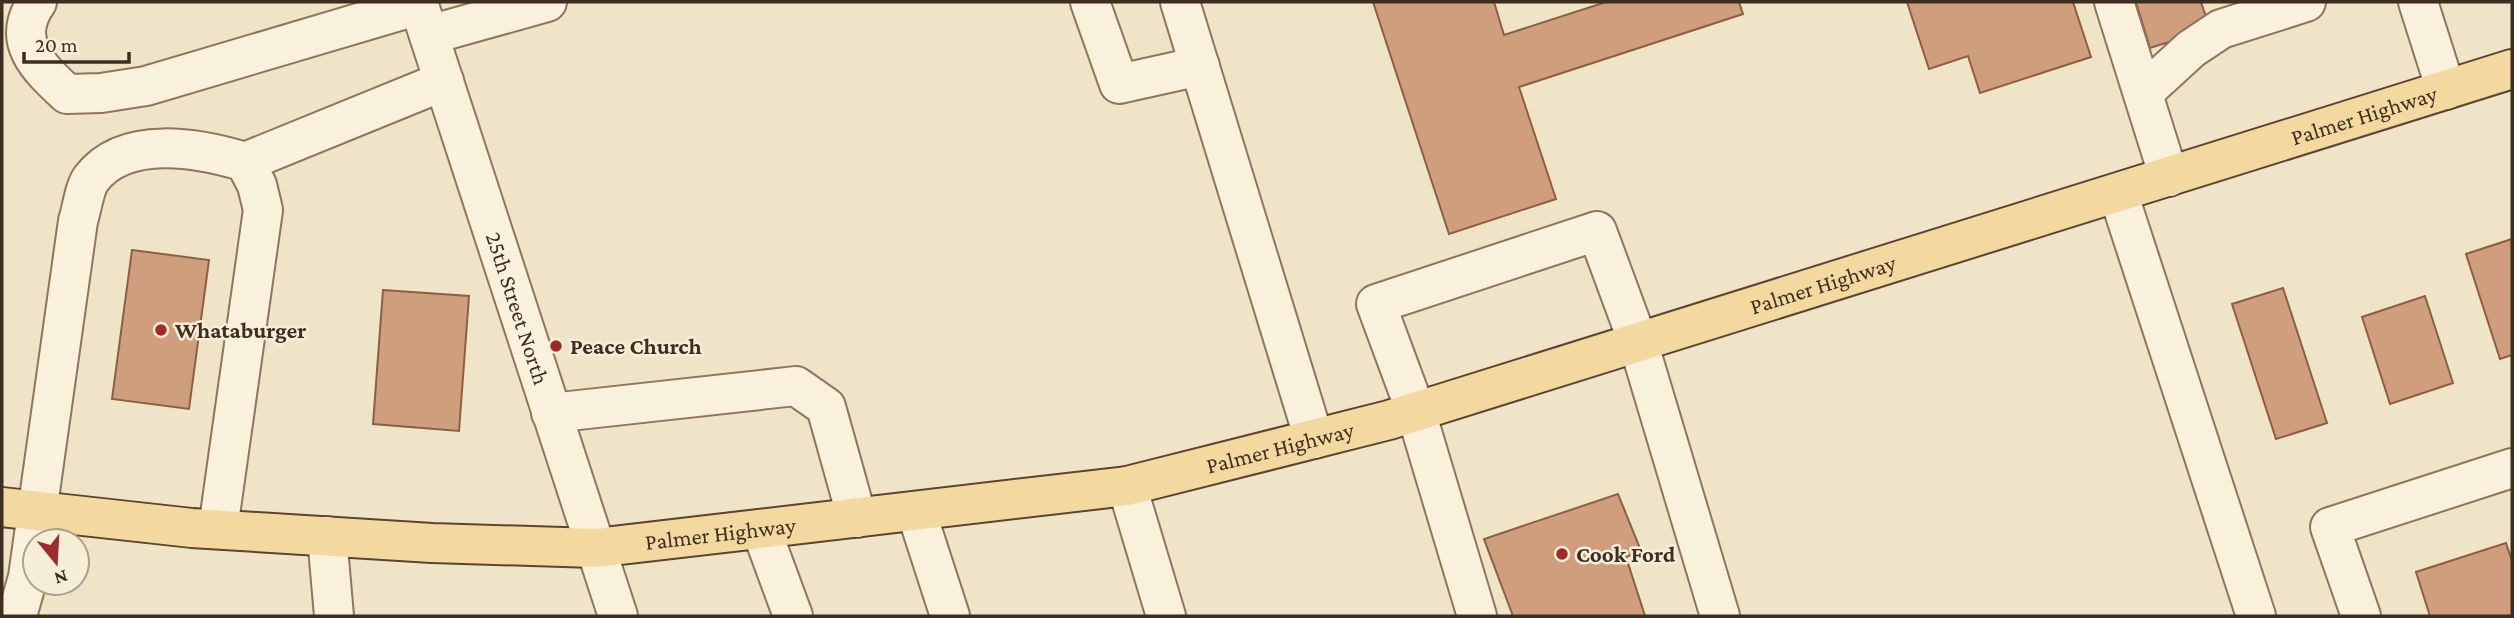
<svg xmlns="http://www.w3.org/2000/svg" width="2514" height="618" font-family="'Crimson Pro',serif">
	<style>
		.building { fill: #cf9f7d; stroke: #8d5f41; stroke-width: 2 }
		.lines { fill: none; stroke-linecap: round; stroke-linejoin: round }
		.minor-casing { stroke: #8d765c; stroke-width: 42 }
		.major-casing { stroke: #5b4430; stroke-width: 42 }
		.minor { stroke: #faf1dc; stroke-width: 38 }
		.major { stroke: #f3d9a0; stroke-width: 38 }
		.poi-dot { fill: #9e2a2b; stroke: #f7eed8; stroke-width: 2.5 }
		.labels { text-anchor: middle; stroke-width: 5; stroke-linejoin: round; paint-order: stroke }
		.street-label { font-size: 23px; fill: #3d2e20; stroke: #f7eed8 }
		.poi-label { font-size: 23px; font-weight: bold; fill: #3d2e20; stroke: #f7eed8; text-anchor: start }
	</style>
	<rect width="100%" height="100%" fill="#f0e4c8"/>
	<!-- building -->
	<path class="building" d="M 1373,2 L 1494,2 L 1504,35 L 1606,2 L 1739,2 L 1743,14 L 1519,87 L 1556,199 L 1449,234 Z
		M 1907,2 L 2073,2 L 2091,57 L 1980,93 L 1968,56 L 1929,69 Z
		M 2136,2 L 2201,2 L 2210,29 L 2150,48 Z
		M 2512,239 L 2512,355 L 2500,359 L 2466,254 Z
		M 132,250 L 209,260 L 189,409 L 112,399 Z
		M 2283,288 L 2327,423 L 2276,439 L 2232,304 Z
		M 383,290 L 469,296 L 459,431 L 373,424 Z
		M 2425,296 L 2453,383 L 2390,404 L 2362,317 Z
		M 1618,494 L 1641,551 L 1626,557 L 1645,616 L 1513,616 L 1484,539 Z
		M 2506,543 L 2512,561 L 2512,616 L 2430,616 L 2416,572 Z"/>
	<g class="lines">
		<!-- minor casing -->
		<g class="minor-casing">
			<g id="minor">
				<path d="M 37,2 C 10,41 38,67 67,94 L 101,93 L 146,86 L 419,5"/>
				<path id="s1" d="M 418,2 L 618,616"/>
				<path d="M 1090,2 L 1119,84 L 1200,66"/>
				<path d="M 1180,2 L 1314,439"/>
				<path d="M 2114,2 L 2169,177"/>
				<path d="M 2418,2 L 2446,90"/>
				<path d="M 429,35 L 547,2"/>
				<path d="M 2143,93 L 2191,49 L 2221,29 L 2306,2"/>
				<path d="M 245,162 L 444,81"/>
				<path d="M 2118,193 L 2256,616"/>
				<path d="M 551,413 L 796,386 L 826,407 L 857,518"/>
				<path d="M 1127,486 L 1166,616"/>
				<path d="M 916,511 L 950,616"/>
				<path d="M 761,529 L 793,616"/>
				<path d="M 327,536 L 334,616"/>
				<path d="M 17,616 L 28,577 L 78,221 C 82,209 84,189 91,179 C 125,134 199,148 245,162 L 257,185 L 263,210 L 218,529"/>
				<path d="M 1477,616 L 1416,412 L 1376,304 L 1597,231 L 1638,342 L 1720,616"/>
				<path d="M 2361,616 L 2330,527 L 2512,468"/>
			</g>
		</g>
		<!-- major casing -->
		<g class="major-casing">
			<g id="major">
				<path id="s2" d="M 2,507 L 192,528 L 432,543 L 595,548 L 1127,486 L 1389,420 L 2512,69"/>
			</g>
		</g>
		<!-- minor -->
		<use href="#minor" class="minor"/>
		<!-- major -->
		<use href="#major" class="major"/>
	</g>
	<!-- markers -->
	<g class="poi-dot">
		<circle cx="161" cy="330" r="7"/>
		<circle cx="556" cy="346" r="7"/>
		<circle cx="1562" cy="554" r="7"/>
	</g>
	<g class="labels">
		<!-- street labels -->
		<g class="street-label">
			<text dy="8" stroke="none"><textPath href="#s2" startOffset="2422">Palmer Highway</textPath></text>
			<text dy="8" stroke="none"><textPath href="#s2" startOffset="1855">Palmer Highway</textPath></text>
			<text dy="8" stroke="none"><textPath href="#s1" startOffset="322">25th Street North</textPath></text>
			<text dy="8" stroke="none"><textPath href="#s2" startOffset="1288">Palmer Highway</textPath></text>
			<text dy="8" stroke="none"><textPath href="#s2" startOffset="721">Palmer Highway</textPath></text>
		</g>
		<!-- poi labels -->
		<g class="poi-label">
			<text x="175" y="338">Whataburger</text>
			<text x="570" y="354">Peace Church</text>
			<text x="1576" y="562">Cook Ford</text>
		</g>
	</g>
	<!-- border -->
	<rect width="2514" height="618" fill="none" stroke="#3d2e20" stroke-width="7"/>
	<!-- north arrow -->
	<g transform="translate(56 562) rotate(162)"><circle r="33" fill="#f7eed8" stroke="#ada18e" stroke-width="2"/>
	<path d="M0-5L12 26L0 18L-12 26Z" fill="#9e2a2b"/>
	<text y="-10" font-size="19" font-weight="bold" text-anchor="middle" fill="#3d2e20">N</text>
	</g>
	<!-- scale -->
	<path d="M24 52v10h105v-10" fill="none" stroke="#3d2e20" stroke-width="3.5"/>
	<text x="35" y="52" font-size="21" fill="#3d2e20" stroke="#f7eed8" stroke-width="5" paint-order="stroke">20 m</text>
</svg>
